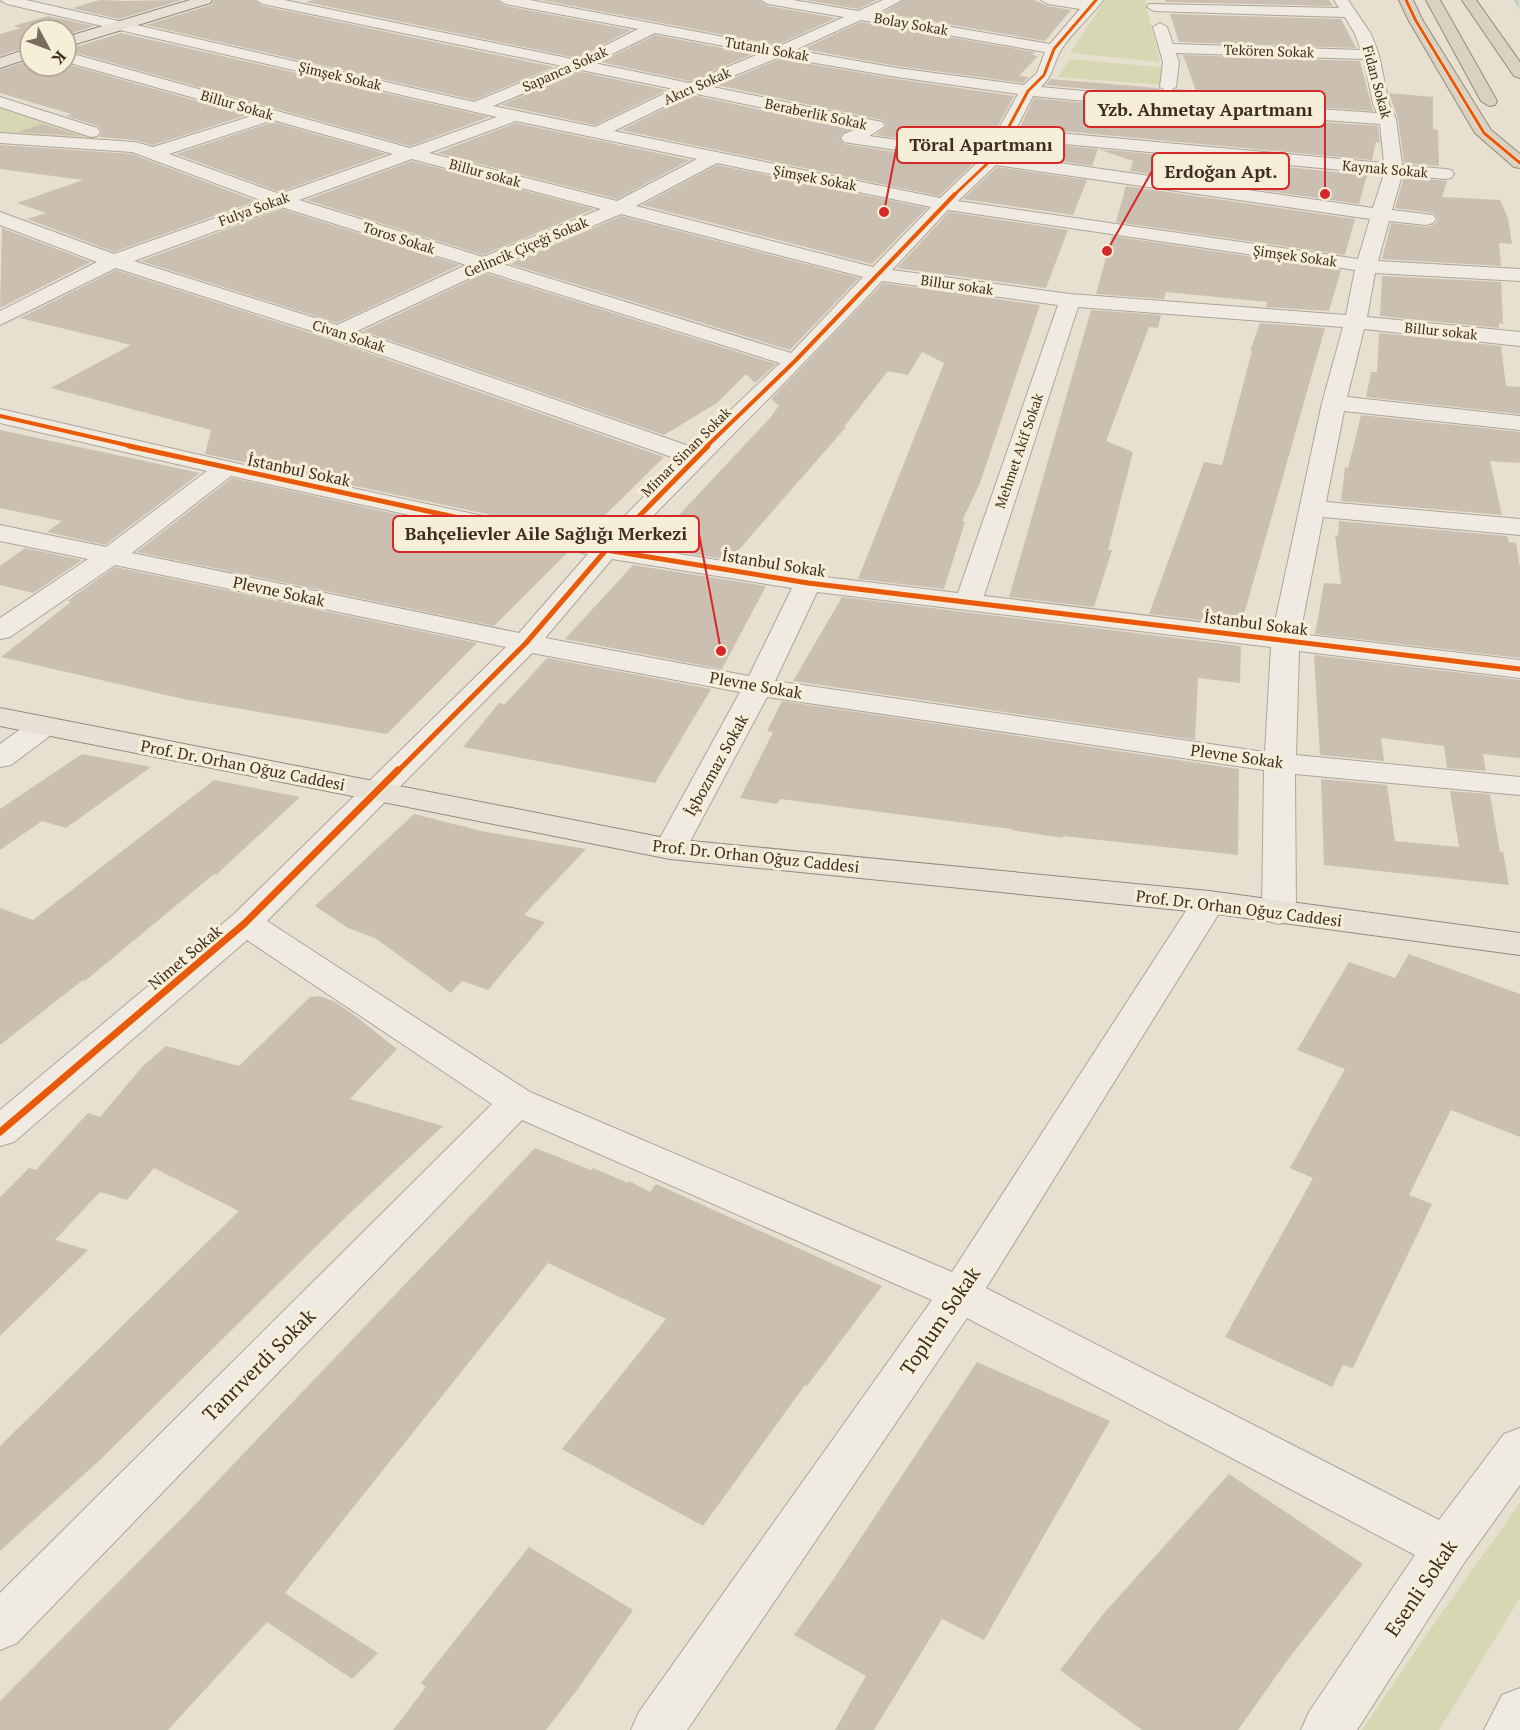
<svg xmlns="http://www.w3.org/2000/svg" width="1520" height="1730" font-family="'PT Serif',serif">
	<style>
		.green { fill: #d6d7b3 }
		.lines { fill: none; stroke-linecap: round; stroke-linejoin: round }
		.stream { fill: #bcccc2; fill-rule: evenodd }
		.building { fill: #cbbfb2 }
		.minor-casing { stroke: #ada599; stroke-width: 2 }
		.major-casing { stroke: #928b80; stroke-width: 2 }
		.highway-casing { stroke: #928b80; stroke-width: 2 }
		.minor { fill: #efebe3; fill-rule: evenodd }
		.major { fill: #e6e1d4; fill-rule: evenodd }
		.highway { fill: #dad1c2; fill-rule: evenodd }
		.cycleway-far3-casing { stroke: #f7eed8; stroke-width: 4.5 }
		.cycleway-far2-casing { stroke: #f7eed8; stroke-width: 6 }
		.cycleway-far1-casing { stroke: #f7eed8; stroke-width: 8 }
		.cycleway-casing { stroke: #f7eed8; stroke-width: 10 }
		.cycleway-far3 { stroke: #e8590c; stroke-width: 3 }
		.cycleway-far2 { stroke: #e8590c; stroke-width: 4 }
		.cycleway-far1 { stroke: #e8590c; stroke-width: 5 }
		.cycleway { stroke: #e8590c; stroke-width: 7 }
		.labels { text-anchor: middle; stroke-width: 6; stroke-linejoin: round; paint-order: stroke }
		.far-street-label { font-size: 14px; fill: #3d2e20; stroke: #f7eed8 }
		.street-label { font-size: 16px; fill: #3d2e20; stroke: #f7eed8 }
		.near-street-label { font-size: 20px; fill: #3d2e20; stroke: #f7eed8 }
		.leader { fill: none; stroke: #d62828; stroke-width: 2 }
		.callout-dot { fill: #d62828; stroke: #f7eed8; stroke-width: 2 }
		.callout { fill: #f7eed8; stroke: #d62828; stroke-width: 2 }
		.callout-label { font-size: 18px; text-anchor: middle; font-weight: bold; fill: #3d2e20 }
	</style>
	<rect width="100%" height="100%" fill="#e7e0d1"/>
	<!-- green -->
	<path class="green" d="M 1105,0 L 1145,0 L 1160,62 L 1070,53 Z
		M 1070,59 L 1170,68 L 1163,85 L 1058,77 Z
		M 0,106 L 105,141 L 0,133 Z
		M 1520,1503 L 1520,1598 L 1439,1730 L 1362,1730 L 1429,1631 Z"/>
	<g class="lines">
		<!-- stream -->
		<path class="stream" d="M 1514,0 L 1518,0 L 1520,10 Z"/>
	</g>
	<!-- building -->
	<path class="building" d="M 100,0 L 124,1 L 182,0 L 119,19 L 72,8 Z
		M 214,0 L 254,0 L 263,6 L 554,67 L 474,100 L 146,25 L 211,5 Z
		M 313,0 L 497,0 L 506,6 L 631,30 L 577,58 L 306,2 Z
		M 542,0 L 759,0 L 768,6 L 836,18 L 777,45 Z
		M 806,0 L 877,0 L 858,9 Z
		M 904,0 L 1034,0 L 1048,6 L 1071,10 L 1045,41 L 883,13 Z
		M 1165,0 L 1329,0 L 1333,6 L 1166,2 Z
		M 1170,14 L 1341,19 L 1356,48 L 1179,42 Z
		M 48,16 L 94,26 L 66,35 L 66,30 L 30,30 L 30,46 L 0,56 L 0,34 L 21,28 L 13,26 Z
		M 861,22 L 1035,52 L 1032,55 L 1038,56 L 1019,76 L 1029,77 L 1023,83 L 897,66 L 803,49 Z
		M 121,33 L 489,117 L 410,146 L 66,50 Z
		M 655,35 L 753,54 L 689,81 L 601,62 Z
		M 1183,55 L 1360,61 L 1373,111 L 1170,97 L 1046,85 L 1050,79 L 1158,88 L 1167,94 L 1176,89 L 1196,91 Z
		M 780,59 L 897,79 L 1014,96 L 985,150 L 875,135 L 887,126 L 882,120 L 716,85 Z
		M 30,60 L 30,66 L 66,64 L 247,115 L 153,145 L 135,140 L 99,137 L 102,132 L 98,126 L 66,116 L 71,114 L 0,93 L 0,70 Z
		M 581,72 L 667,90 L 595,125 L 501,105 Z
		M 1389,93 L 1433,97 L 1433,129 L 1438,130 L 1439,166 L 1404,163 L 1398,119 Z
		M 692,95 L 851,129 L 839,137 L 844,144 L 973,164 L 939,196 L 621,130 Z
		M 1034,98 L 1170,111 L 1378,126 L 1380,143 L 1376,142 L 1372,160 L 1020,127 Z
		M 273,122 L 386,154 L 280,192 L 176,154 Z
		M 516,123 L 690,160 L 617,199 L 437,153 Z
		M 43,124 L 81,136 L 17,132 Z
		M 1012,141 L 1098,149 L 1092,166 L 1006,153 Z
		M 0,145 L 132,154 L 256,201 L 114,252 L 27,219 L 46,213 L 17,203 L 83,180 L 0,169 Z
		M 1098,149 L 1367,175 L 1359,204 L 1130,171 L 1133,161 Z
		M 412,161 L 594,209 L 483,255 L 306,200 Z
		M 717,165 L 927,208 L 872,264 L 642,205 Z
		M 997,167 L 1087,180 L 1073,215 L 963,199 Z
		M 1404,177 L 1447,181 L 1442,197 L 1500,200 L 1508,218 L 1512,244 L 1499,243 L 1501,266 L 1382,259 L 1391,223 L 1427,227 L 1435,224 L 1438,219 L 1433,213 L 1395,208 Z
		M 1126,186 L 1355,219 L 1345,255 L 1116,222 Z
		M 281,209 L 460,265 L 337,323 L 141,261 Z
		M 949,212 L 1068,230 L 1046,288 L 897,268 Z
		M 621,216 L 859,278 L 790,350 L 510,264 Z
		M 2,228 L 91,262 L 0,308 Z
		M 1112,236 L 1341,270 L 1329,311 L 1266,307 L 1267,302 L 1166,292 L 1164,299 L 1096,294 Z
		M 116,270 L 329,339 L 664,457 L 585,535 L 205,454 L 211,430 L 51,388 L 131,345 L 20,318 Z
		M 485,273 L 776,364 L 755,383 L 746,374 L 717,403 L 664,435 L 363,331 Z
		M 1382,276 L 1501,282 L 1503,324 L 1499,323 L 1499,328 L 1380,316 Z
		M 883,283 L 1040,305 L 980,483 L 962,521 L 965,522 L 944,589 L 858,579 L 944,363 L 922,352 L 908,375 L 888,371 L 844,427 L 846,427 L 730,560 L 649,547 L 769,419 L 779,406 L 771,399 Z
		M 1091,310 L 1161,315 L 1158,328 L 1149,327 L 1106,441 L 1133,452 L 1108,550 L 1112,550 L 1094,607 L 1009,597 Z
		M 1260,323 L 1325,328 L 1241,625 L 1149,614 L 1204,462 L 1222,465 L 1252,351 L 1250,351 Z
		M 1379,333 L 1501,346 L 1506,386 L 1520,387 L 1520,414 L 1366,397 L 1371,372 L 1377,372 Z
		M 1361,415 L 1520,432 L 1520,463 L 1490,461 L 1502,515 L 1341,501 L 1345,467 L 1348,468 Z
		M 0,430 L 200,473 L 105,545 L 47,532 L 62,521 L 0,508 Z
		M 232,478 L 568,552 L 494,626 L 137,552 Z
		M 1339,521 L 1507,536 L 1509,542 L 1516,543 L 1520,567 L 1520,658 L 1315,634 L 1324,583 L 1341,584 L 1335,535 L 1338,536 Z
		M 25,548 L 82,560 L 33,593 L 0,585 L 0,566 Z
		M 633,565 L 766,586 L 722,669 L 565,639 Z
		M 115,567 L 477,643 L 387,734 L 183,699 L 1,657 L 71,602 L 67,601 Z
		M 842,597 L 1241,646 L 1240,683 L 1198,678 L 1195,740 L 793,681 Z
		M 1314,655 L 1520,680 L 1520,758 L 1483,754 L 1486,771 L 1447,768 L 1444,746 L 1381,738 L 1384,761 L 1320,755 Z
		M 547,658 L 711,689 L 655,783 L 463,747 L 499,703 L 505,704 Z
		M 782,701 L 1239,769 L 1238,855 L 1063,836 L 1063,838 L 1011,830 L 1012,829 L 780,799 L 777,804 L 740,798 L 773,732 L 767,731 Z
		M 82,754 L 151,767 L 66,828 L 42,821 L 0,850 L 0,809 Z
		M 1321,779 L 1387,785 L 1395,841 L 1459,847 L 1450,791 L 1490,794 L 1500,852 L 1503,852 L 1509,885 L 1324,865 Z
		M 214,780 L 300,797 L 216,875 L 214,874 L 85,981 L 83,980 L 0,1045 L 0,908 L 33,920 Z
		M 414,814 L 486,832 L 586,849 L 524,915 L 545,922 L 488,990 L 462,981 L 451,993 L 375,938 L 348,928 L 315,906 Z
		M 1409,954 L 1520,994 L 1520,1137 L 1451,1110 L 1409,1195 L 1432,1204 L 1353,1368 L 1343,1365 L 1332,1387 L 1225,1337 L 1313,1178 L 1290,1168 L 1345,1069 L 1297,1050 L 1349,962 L 1395,978 Z
		M 320,996 L 335,1002 L 354,1015 L 397,1049 L 350,1099 L 443,1126 L 348,1215 L 102,1458 L 0,1551 L 0,1446 L 239,1211 L 154,1168 L 127,1200 L 100,1192 L 55,1240 L 88,1250 L 0,1336 L 0,1197 L 29,1168 L 36,1170 L 88,1113 L 100,1117 L 142,1067 L 166,1046 L 239,1066 L 310,997 Z
		M 535,1148 L 591,1170 L 593,1168 L 628,1183 L 629,1181 L 650,1192 L 656,1184 L 882,1286 L 807,1386 L 805,1385 L 703,1526 L 562,1449 L 666,1319 L 548,1263 L 285,1593 L 378,1653 L 352,1679 L 267,1622 L 168,1730 L 0,1730 L 0,1701 L 184,1516 Z
		M 977,1362 L 1110,1421 L 984,1640 L 942,1619 L 874,1730 L 835,1730 L 866,1676 L 794,1635 L 833,1580 Z
		M 1229,1474 L 1363,1564 L 1289,1658 L 1238,1730 L 1142,1730 L 1060,1670 L 1104,1613 Z
		M 529,1547 L 633,1610 L 577,1690 L 546,1730 L 393,1730 L 426,1687 L 421,1683 Z"/>
	<g class="lines">
		<!-- minor casing -->
		<g class="minor-casing">
			<path id="minor" d="M 0,0 L 26,0 L 474,102 L 562,66 L 263,4 L 256,0 L 284,0 L 577,60 L 638,29 L 506,4 L 499,0 L 530,0 L 777,47 L 844,17 L 768,4 L 761,0 L 793,0 L 858,11 L 883,0 L 902,0 L 876,14 L 1050,44 L 1080,9 L 1048,4 L 1041,0 L 1103,0 C 1092,16 1072,32 1061,50 C 1053,64 1053,76 1041,87 L 1170,99 L 1377,113 L 1373,104 L 1364,59 L 1176,53 L 1179,62 L 1176,87 L 1168,92 L 1160,87 L 1163,62 L 1153,27 L 1160,23 L 1167,27 L 1173,44 L 1361,50 L 1355,34 L 1345,17 L 1154,11 L 1147,7 L 1149,4 L 1339,8 L 1334,0 L 1348,0 L 1371,34 L 1379,55 L 1389,104 L 1396,119 L 1402,165 L 1445,169 L 1451,170 L 1454,174 L 1451,178 L 1445,179 L 1402,175 L 1392,210 L 1433,215 L 1436,219 L 1433,223 L 1426,225 L 1389,221 L 1378,261 L 1520,269 L 1520,281 L 1375,273 L 1367,317 L 1520,332 L 1520,346 L 1364,329 L 1347,397 L 1520,416 L 1520,430 L 1344,411 L 1326,502 L 1520,519 L 1520,535 L 1323,517 L 1300,634 L 1520,660 L 1520,678 L 1299,651 L 1296,755 L 1520,777 L 1520,795 L 1295,774 L 1296,913 L 1291,921 L 1279,924 L 1267,921 L 1262,913 L 1264,770 L 767,697 L 686,849 L 682,856 L 670,859 L 658,856 L 654,849 L 740,692 L 532,653 L 267,921 L 530,1092 L 952,1272 L 1197,894 L 1209,891 L 1221,894 L 1226,902 L 986,1288 L 1439,1520 L 1504,1434 L 1520,1428 L 1520,1485 L 1464,1563 L 1357,1730 L 1301,1730 L 1309,1712 L 1415,1555 L 967,1318 L 687,1730 L 631,1730 L 639,1712 L 932,1300 L 522,1120 L 17,1643 L 0,1650 L 0,1593 L 492,1104 L 247,940 L 14,1142 L 0,1146 L 0,1110 L 233,915 L 506,647 L 115,565 L 10,637 L 0,639 L 0,618 L 88,559 L 0,541 L 0,525 L 106,547 L 207,471 L 0,423 L 0,409 L 226,461 L 600,541 L 680,460 L 330,337 L 116,268 L 0,325 L 0,311 L 97,262 L 0,225 L 0,212 L 114,254 L 263,201 L 132,152 L 0,143 L 0,133 L 135,142 L 153,147 L 255,115 L 66,62 L 66,52 L 410,148 L 497,117 L 7,4 ZM 861,20 L 1045,52 L 1037,73 L 1024,85 L 897,68 L 795,50 ZM 655,33 L 761,53 L 689,83 L 594,63 ZM 780,57 L 897,77 L 1018,94 L 986,152 L 869,136 L 885,126 L 882,122 L 708,86 ZM 581,70 L 674,89 L 595,127 L 493,106 ZM 692,93 L 859,128 L 844,134 L 841,138 L 844,142 L 850,143 L 978,162 L 940,198 L 614,131 ZM 1033,96 L 1170,109 L 1380,124 L 1384,163 L 1016,129 ZM 273,120 L 393,154 L 280,194 L 169,154 ZM 516,121 L 697,159 L 617,201 L 429,153 ZM 1011,139 L 1384,174 L 1373,208 L 1003,155 ZM 412,159 L 601,209 L 483,257 L 299,200 ZM 717,163 L 931,207 L 873,267 L 636,206 ZM 996,165 L 1370,219 L 1358,259 L 958,201 ZM 281,207 L 466,265 L 337,325 L 134,261 ZM 948,210 L 1355,270 L 1346,315 L 1070,294 L 892,270 ZM 621,214 L 863,277 L 791,353 L 503,264 ZM 485,271 L 780,363 L 692,447 L 357,331 ZM 882,281 L 1058,305 L 958,593 L 808,575 L 625,545 C 710,456 798,371 882,281 ZM 1078,307 L 1343,327 L 1322,403 L 1273,631 L 984,596 ZM 231,476 L 588,554 L 519,633 L 132,553 ZM 612,559 L 792,588 L 749,676 L 545,638 ZM 817,592 L 1271,647 L 1265,752 L 775,681 Z
				M 0,97 L 97,128 L 100,132 L 97,136 L 91,137 L 0,107 Z
				M 44,717 L 55,720 L 59,726 L 55,732 L 11,765 L 0,767 L 0,744 L 33,720 Z
				M 1520,1688 L 1520,1730 L 1484,1730 L 1502,1695 Z"/>
		</g>
		<!-- major casing -->
		<g class="major-casing">
			<path id="major" d="M 190,0 L 212,0 L 210,3 L 66,47 L 66,37 Z
				M 30,48 L 30,58 L 0,68 L 0,58 Z
				M 0,708 L 670,839 L 1209,891 L 1520,933 L 1520,955 L 1209,913 L 670,859 L 0,726 Z"/>
		</g>
		<!-- highway casing -->
		<g class="highway-casing">
			<path id="highway" d="M 1399,0 L 1413,0 L 1423,21 L 1491,130 L 1520,154 L 1520,168 L 1514,167 L 1475,133 L 1409,21 Z
				M 1426,0 L 1440,0 L 1497,101 L 1495,105 L 1489,106 L 1481,101 Z
				M 1462,0 L 1476,0 L 1520,62 L 1520,78 L 1514,76 Z"/>
		</g>
		<!-- minor -->
		<use href="#minor" class="minor"/>
		<!-- major -->
		<use href="#major" class="major"/>
		<!-- highway -->
		<use href="#highway" class="highway"/>
		<!-- cycleway-far3 casing -->
		<g class="cycleway-far3-casing">
			<path id="cycleway-far3" d="M 1406,0 L 1416,21 L 1484,133 L 1520,163
				M 953,196 L 991,160 L 1028,91 L 1044,75 L 1054,49 L 1096,0"/>
		</g>
		<!-- cycleway-far2 casing -->
		<g class="cycleway-far2-casing">
			<path id="cycleway-far2" d="M 0,416 L 135,447
				M 706,447 L 795,361 L 955,194"/>
		</g>
		<!-- cycleway-far1 casing -->
		<g class="cycleway-far1-casing">
			<path id="cycleway-far1" d="M 129,446 L 606,550 L 808,583 L 1520,669
				M 397,772 L 526,643 L 606,550 L 708,446"/>
		</g>
		<!-- cycleway casing -->
		<g class="cycleway-casing">
			<path id="cycleway" d="M 0,1132 L 245,923 L 398,770"/>
		</g>
		<!-- cycleway-far3 -->
		<use href="#cycleway-far3" class="cycleway-far3"/>
		<!-- cycleway-far2 -->
		<use href="#cycleway-far2" class="cycleway-far2"/>
		<!-- cycleway-far1 -->
		<use href="#cycleway-far1" class="cycleway-far1"/>
		<!-- cycleway -->
		<use href="#cycleway" class="cycleway"/>
	</g>
	<g class="labels">
		<!-- far-street labels -->
		<g class="far-street-label">
			<text transform="translate(911 24) rotate(10)" y="5">Bolay Sokak</text>
			<text transform="translate(767 49) rotate(10)" y="5">Tutanlı Sokak</text>
			<text transform="translate(1269 51) rotate(2)" y="5">Tekören Sokak</text>
			<text transform="translate(565 69) rotate(-24)" y="5">Sapanca Sokak</text>
			<text transform="translate(340 76) rotate(13)" y="5">Şimşek Sokak</text>
			<text transform="translate(1377 82) rotate(75)" y="5">Fidan Sokak</text>
			<text transform="translate(697 86) rotate(-24)" y="5">Akıcı Sokak</text>
			<text transform="translate(237 105) rotate(16)" y="5">Billur Sokak</text>
			<text transform="translate(816 114) rotate(12)" y="5">Beraberlik Sokak</text>
			<text transform="translate(1385 169) rotate(5)" y="5">Kaynak Sokak</text>
			<text transform="translate(485 173) rotate(15)" y="5">Billur sokak</text>
			<text transform="translate(815 178) rotate(11)" y="5">Şimşek Sokak</text>
			<text transform="translate(254 209) rotate(-20)" y="5">Fulya Sokak</text>
			<text transform="translate(399 238) rotate(18)" y="5">Toros Sokak</text>
			<text transform="translate(526 247) rotate(-23)" y="5">Gelincik Çiçeği Sokak</text>
			<text transform="translate(1295 256) rotate(8)" y="5">Şimşek Sokak</text>
			<text transform="translate(957 285) rotate(8)" y="5">Billur sokak</text>
			<text transform="translate(1441 331) rotate(6)" y="5">Billur sokak</text>
			<text transform="translate(349 336) rotate(18)" y="5">Civan Sokak</text>
			<text transform="translate(1019 451) rotate(-71)" y="5">Mehmet Akif Sokak</text>
			<text transform="translate(686 452) rotate(-45)" y="5">Mimar Sinan Sokak</text>
		</g>
		<!-- street labels -->
		<g class="street-label">
			<text transform="translate(299 470) rotate(12)" y="6">İstanbul Sokak</text>
			<text transform="translate(774 563) rotate(9)" y="6">İstanbul Sokak</text>
			<text transform="translate(279 591) rotate(12)" y="6">Plevne Sokak</text>
			<text transform="translate(1256 623) rotate(7)" y="6">İstanbul Sokak</text>
			<text transform="translate(756 685) rotate(10)" y="6">Plevne Sokak</text>
			<text transform="translate(1237 756) rotate(8)" y="6">Plevne Sokak</text>
			<text transform="translate(243 765) rotate(11)" y="6">Prof. Dr. Orhan Oğuz Caddesi</text>
			<text transform="translate(716 765) rotate(-61)" y="6">İşbozmaz Sokak</text>
			<text transform="translate(756 856) rotate(6)" y="6">Prof. Dr. Orhan Oğuz Caddesi</text>
			<text transform="translate(1239 908) rotate(7)" y="6">Prof. Dr. Orhan Oğuz Caddesi</text>
			<text transform="translate(185 957) rotate(-40)" y="6">Nimet Sokak</text>
		</g>
		<!-- near-street labels -->
		<g class="near-street-label">
			<text transform="translate(940 1321) rotate(-56)" y="7">Toplum Sokak</text>
			<text transform="translate(259 1365) rotate(-45)" y="7">Tanrıverdi Sokak</text>
			<text transform="translate(1421 1588) rotate(-56)" y="7">Esenli Sokak</text>
		</g>
	</g>
	<!-- callouts -->
	<path class="leader" d="M1325 194L1325 109M884 212L897 145M1107 251L1152 171M721 651L699 534"/>
	<g class="callout-dot">
		<circle cx="1325" cy="194" r="6"/>
		<circle cx="884" cy="212" r="6"/>
		<circle cx="1107" cy="251" r="6"/>
		<circle cx="721" cy="651" r="6"/>
	</g>
	<g class="callout">
		<rect x="1084" y="91" width="241" height="36" rx="6"/>
		<rect x="897" y="127" width="167" height="36" rx="6"/>
		<rect x="1152" y="153" width="137" height="36" rx="6"/>
		<rect x="393" y="516" width="306" height="36" rx="6"/>
	</g>
	<g class="callout-label">
		<text x="1205" y="116">Yzb. Ahmetay Apartmanı</text>
		<text x="981" y="151">Töral Apartmanı</text>
		<text x="1221" y="178">Erdoğan Apt.</text>
		<text x="546" y="540">Bahçelievler Aile Sağlığı Merkezi</text>
	</g>
	<!-- north arrow -->
	<g transform="translate(48 48) rotate(131)"><circle r="28" fill="#f7eed8" stroke="#ada18e" stroke-width="1.5"/>
	<path d="M0-4.5L10 22L0 15L-10 22Z" fill="#786c5e"/>
	<text y="-9" font-size="16" font-weight="bold" text-anchor="middle" fill="#3d2e20">K</text>
	</g>
</svg>
